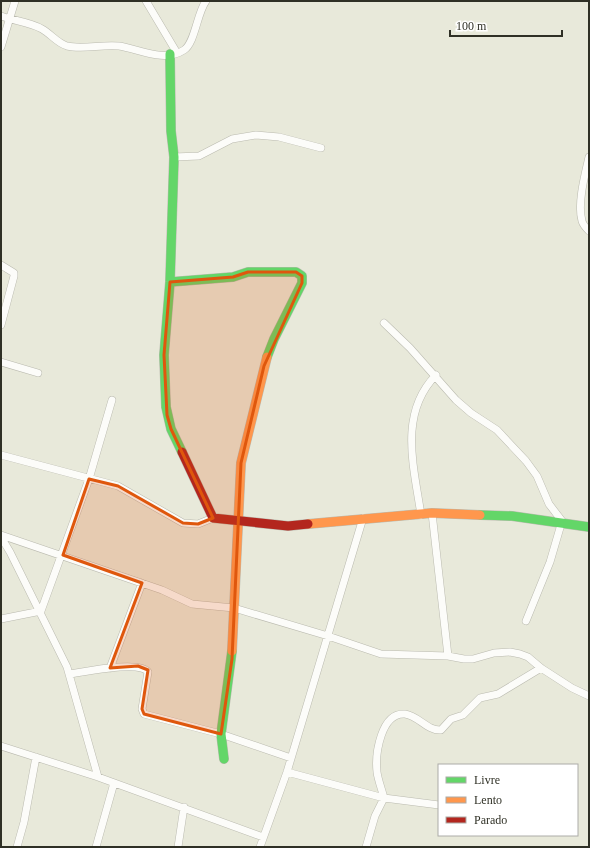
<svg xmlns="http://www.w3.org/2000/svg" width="590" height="848" font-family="'Times New Roman',serif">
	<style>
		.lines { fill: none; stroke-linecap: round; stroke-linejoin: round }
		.street-casing { stroke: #babaaf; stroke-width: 8 }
		.fast-casing { stroke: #babaaf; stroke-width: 10 }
		.slow-casing { stroke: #babaaf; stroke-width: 10 }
		.jam-casing { stroke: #babaaf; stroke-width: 10 }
		.street { stroke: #fcfcf9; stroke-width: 7 }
		.fast { stroke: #63d668; stroke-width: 9 }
		.slow { stroke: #ff974d; stroke-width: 9 }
		.jam { stroke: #b3261e; stroke-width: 9 }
		.marked { fill: #df570d; fill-opacity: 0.2; stroke: #df570d; stroke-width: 3; stroke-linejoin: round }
	</style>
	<rect width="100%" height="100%" fill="#e8e9da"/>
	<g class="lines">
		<!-- street casing -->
		<g class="street-casing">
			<path id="street" d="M 146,1 L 177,53
				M 1,16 C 14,21 30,22 42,29 C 51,34 57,43 67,46 C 83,50 102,44 119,46 C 139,49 164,63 184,50 C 195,43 197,13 206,1
				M 1,47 L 15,1
				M 174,157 L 199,156 L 232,139 L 256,135 L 279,137 L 321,148
				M 589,157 C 585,174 577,204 582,221 C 583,225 586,228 589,231
				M 1,265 L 14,273 L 14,276 L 1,325
				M 384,323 L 410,348 L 456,400 L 471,413 L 497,430 L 526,461 L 537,476 L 549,504 L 562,521 L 550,562 L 526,621
				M 1,362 L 38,373
				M 1,455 L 118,486 L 183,523 L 198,524 L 213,518
				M 432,513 L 448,656
				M 421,515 C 414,467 398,414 436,375
				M 1,535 L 162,590 L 192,604 L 234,608 L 328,636 L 381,654 L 448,656 L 464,659 L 473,659 L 494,653 L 510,652 L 520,654 L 528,657 L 541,668 L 572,688 L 589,696
				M 1,537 L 10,552 L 67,667 L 98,777
				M 1,619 L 41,611 L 89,479 L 112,400
				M 110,668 L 142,583
				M 70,674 C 84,672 140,660 148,672 L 142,709 L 144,714 L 221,734 L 291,758
				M 1,746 L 98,777 L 263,837
				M 287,772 L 384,798 L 439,805
				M 17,847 L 24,822 L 36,757
				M 96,847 L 114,783
				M 178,847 L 184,807
				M 260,847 L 287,772 L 363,518
				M 366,847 L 375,816 L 384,798 C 382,790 378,780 377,772 C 375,754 381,712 405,714 C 419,716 427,731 441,730 L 451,719 L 463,715 L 480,698 L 498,694 L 541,668"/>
		</g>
		<!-- fast casing -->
		<g class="fast-casing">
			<path id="fast" d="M 170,54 L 171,131 L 174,157 L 170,282 L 164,355 L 166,407 L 171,429 L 182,452
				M 170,282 L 233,277 L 248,272 L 296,272 L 302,276 L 302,283 L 274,339 L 267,357
				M 480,515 L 512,516 L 589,527
				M 224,759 L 221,734 L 232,651"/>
		</g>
		<!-- slow casing -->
		<g class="slow-casing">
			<path id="slow" d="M 308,524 L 432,513 L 480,515
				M 232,651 L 241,463 L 267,357"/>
		</g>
		<!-- jam casing -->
		<g class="jam-casing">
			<path id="jam" d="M 182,452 L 213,518 L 288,526 L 308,524"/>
		</g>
		<!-- street -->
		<use href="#street" class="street"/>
		<!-- fast -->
		<use href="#fast" class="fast"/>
		<!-- slow -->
		<use href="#slow" class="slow"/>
		<!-- jam -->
		<use href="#jam" class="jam"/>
	</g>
	<!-- marked area -->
	<path class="marked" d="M 248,272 L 296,272 L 302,276 L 302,283 L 264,366 L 241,463 L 232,659 L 221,734 L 144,714 L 142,709 L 148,670 L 138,666 L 110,668 L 142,583 L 63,555 L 89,479 L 118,486 L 183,523 L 198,524 L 213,518 L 171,429 L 167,415 L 164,355 L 170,282 L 233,277 Z"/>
	<!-- border -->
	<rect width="590" height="848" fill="none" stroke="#2f3025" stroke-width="4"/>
	<!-- legend -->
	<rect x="438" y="764" width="140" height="72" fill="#ffffff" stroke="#acaca8"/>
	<rect x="446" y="777" width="20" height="6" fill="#63d668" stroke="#acaca8"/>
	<text x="474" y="784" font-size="12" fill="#2f3025">Livre</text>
	<rect x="446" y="797" width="20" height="6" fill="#ff974d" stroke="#acaca8"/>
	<text x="474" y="804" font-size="12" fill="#2f3025">Lento</text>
	<rect x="446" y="817" width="20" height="6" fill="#b3261e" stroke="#acaca8"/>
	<text x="474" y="824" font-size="12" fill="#2f3025">Parado</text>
	<!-- scale -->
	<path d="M450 30v6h112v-6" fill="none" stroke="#2f3025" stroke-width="2"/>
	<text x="456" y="30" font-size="12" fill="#2f3025" stroke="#ffffff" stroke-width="3" paint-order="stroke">100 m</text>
</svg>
